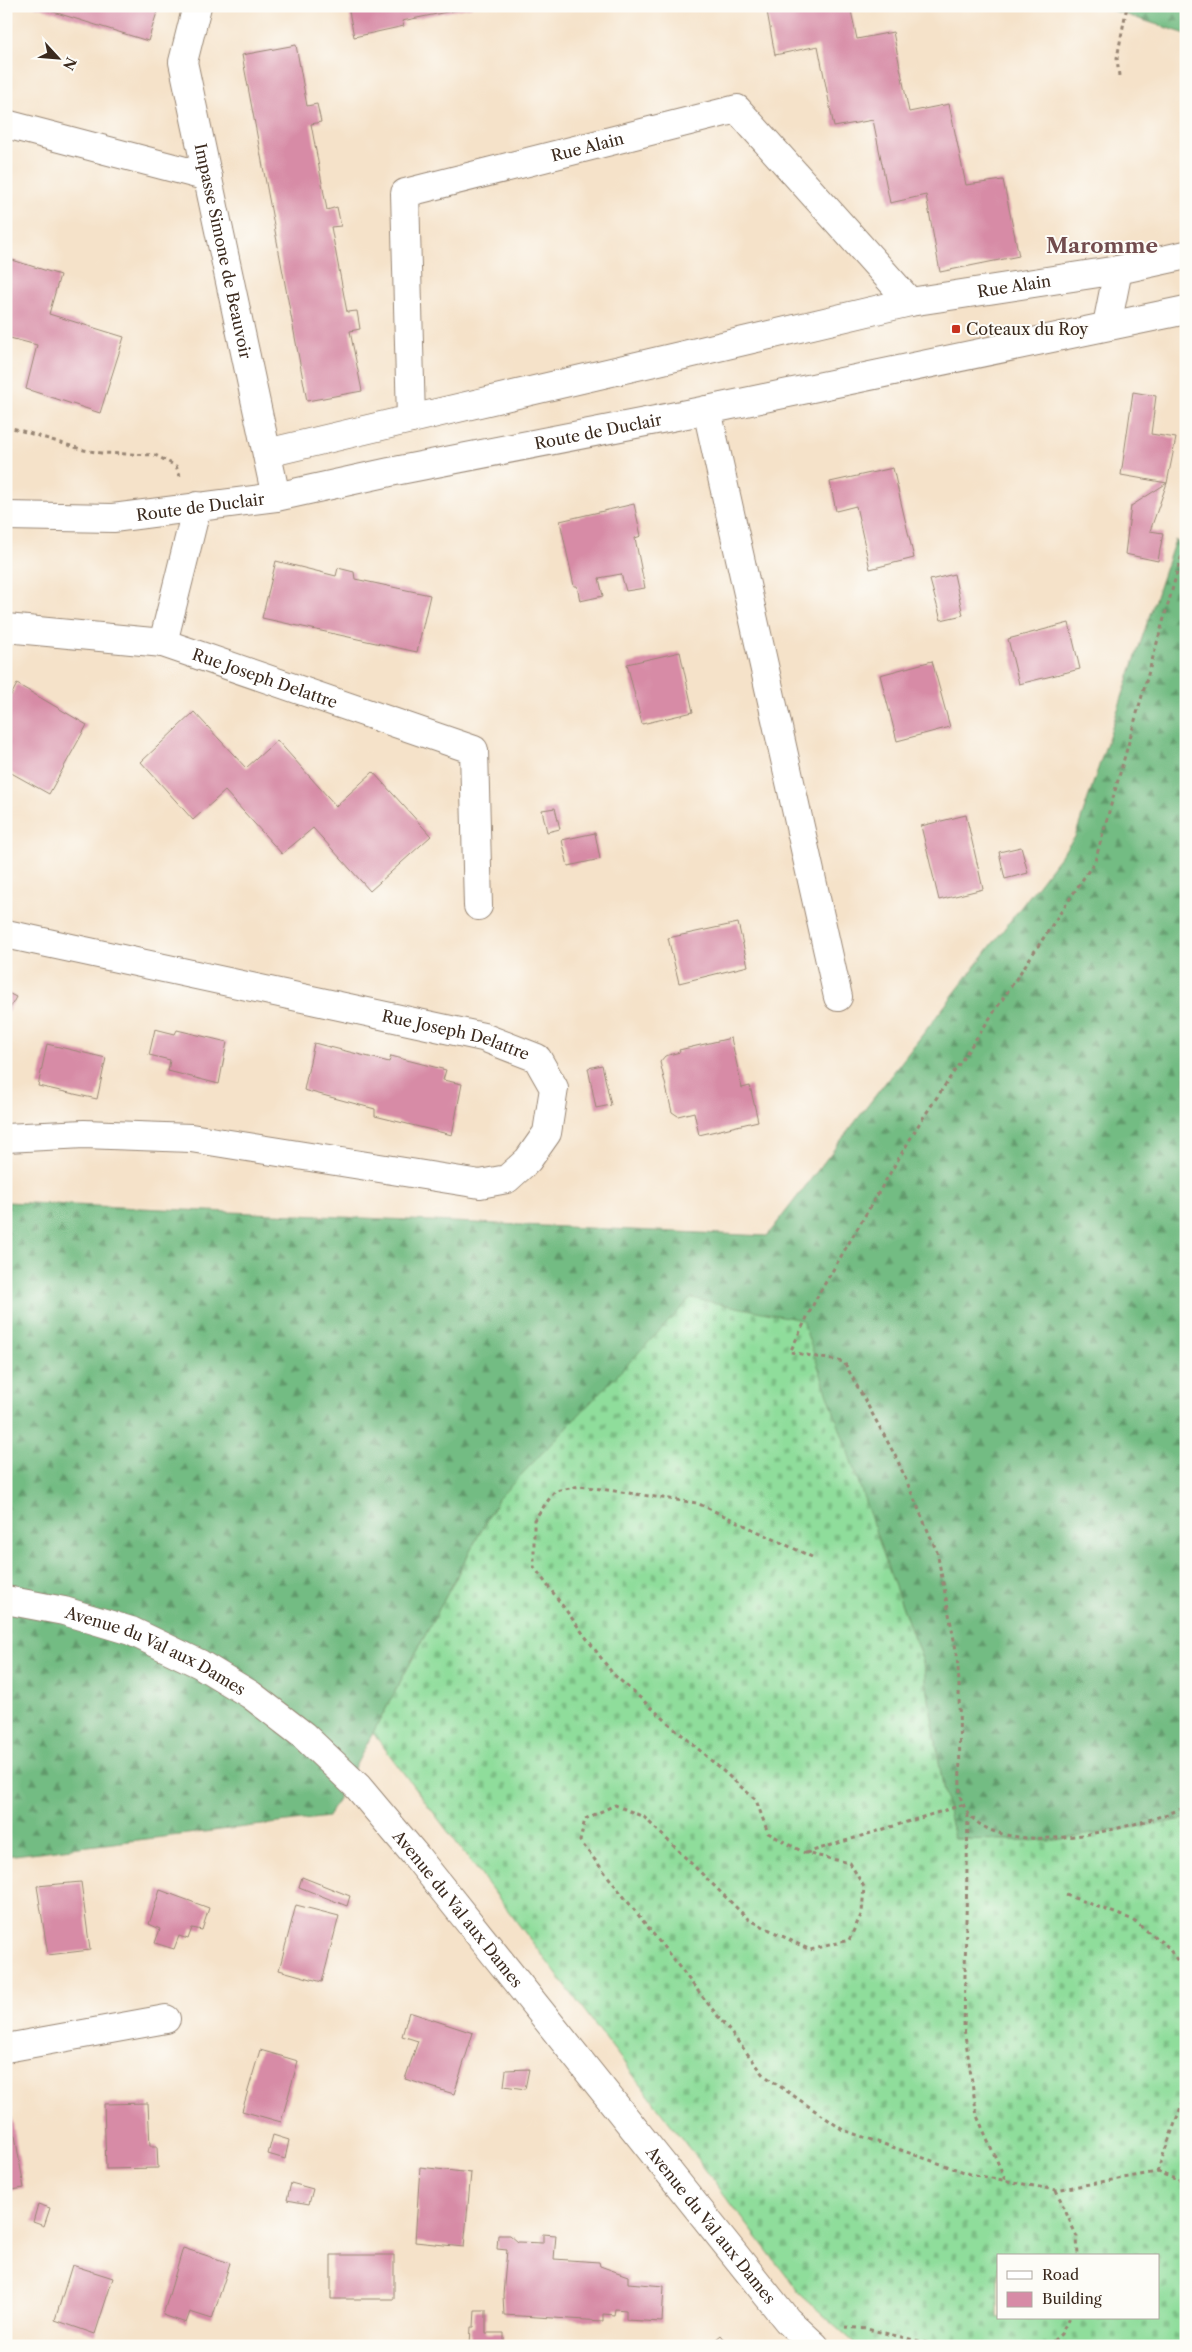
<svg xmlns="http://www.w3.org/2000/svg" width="1192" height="2352" font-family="'Libre Caslon Text',serif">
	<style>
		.forest { fill: url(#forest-firs); stroke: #577350 }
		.cemetery { fill: url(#cemetery-stones); stroke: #65845c; fill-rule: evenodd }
		.building { fill: #d78ba6 }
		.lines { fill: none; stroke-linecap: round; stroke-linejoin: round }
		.minor-casing { stroke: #988674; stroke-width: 30 }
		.tertiary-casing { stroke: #988674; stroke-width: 30 }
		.secondary-casing { stroke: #988674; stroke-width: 30 }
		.path { stroke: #988674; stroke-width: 3; stroke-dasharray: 4 4; stroke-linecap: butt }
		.minor { stroke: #fff; stroke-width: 28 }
		.tertiary { stroke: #fff; stroke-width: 28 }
		.secondary { stroke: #fff; stroke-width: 28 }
		.poi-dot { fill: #c8321e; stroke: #fdfcf7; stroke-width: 2 }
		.labels { text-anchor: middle; stroke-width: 4; stroke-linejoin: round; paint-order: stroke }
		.street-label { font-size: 16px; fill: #3b2a1e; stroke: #fdfcf7 }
		.poi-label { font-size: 16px; fill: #3b2a1e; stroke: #fdfcf7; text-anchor: start }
		.district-label { font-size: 21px; font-weight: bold; fill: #724c4e; stroke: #fdfcf7 }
	</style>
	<defs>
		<pattern id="forest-firs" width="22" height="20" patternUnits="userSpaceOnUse" patternTransform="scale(1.25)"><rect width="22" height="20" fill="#73bc83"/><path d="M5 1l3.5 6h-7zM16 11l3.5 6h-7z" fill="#60996b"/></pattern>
		<pattern id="cemetery-stones" width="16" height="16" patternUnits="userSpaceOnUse" patternTransform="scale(1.25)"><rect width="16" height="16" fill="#8fdd9b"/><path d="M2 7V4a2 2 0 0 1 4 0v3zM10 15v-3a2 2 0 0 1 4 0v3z" fill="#7cbe85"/></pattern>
	</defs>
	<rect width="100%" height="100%" fill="#fdfcf7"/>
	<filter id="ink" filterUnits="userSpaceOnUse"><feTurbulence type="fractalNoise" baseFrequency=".02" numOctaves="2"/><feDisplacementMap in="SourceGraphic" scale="10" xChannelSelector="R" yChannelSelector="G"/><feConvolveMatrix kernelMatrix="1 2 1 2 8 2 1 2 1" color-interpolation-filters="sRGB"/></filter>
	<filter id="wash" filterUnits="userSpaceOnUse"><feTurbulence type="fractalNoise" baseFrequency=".0096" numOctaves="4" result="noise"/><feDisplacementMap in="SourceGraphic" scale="20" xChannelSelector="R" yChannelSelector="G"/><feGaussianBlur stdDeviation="1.12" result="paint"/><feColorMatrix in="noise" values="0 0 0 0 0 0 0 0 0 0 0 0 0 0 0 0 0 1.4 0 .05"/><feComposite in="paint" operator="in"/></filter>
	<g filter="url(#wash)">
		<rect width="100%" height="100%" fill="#f5e2c9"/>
		<!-- forest -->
		<path class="forest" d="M 1099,6 L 1186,6 L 1186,34 Z
			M 1175,540 L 1186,547 L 1186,1819 L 1050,1841 L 954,1839 L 943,1787 L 923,1662 L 891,1576 L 498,1499 L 328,1817 L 6,1856 L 6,1202 L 767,1236 L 1075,837 Z"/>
		<!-- cemetery -->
		<path class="cemetery" d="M 691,1298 L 802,1320 L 891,1576 L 923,1662 L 943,1787 L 954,1839 L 1050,1841 L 1186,1819 L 1186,2346 L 858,2346 L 800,2294 L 373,1733 L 498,1499 ZM 998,2256 L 1158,2256 L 1158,2318 L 998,2318 Z"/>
		<g id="blocks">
			<!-- building -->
			<path class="building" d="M 34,6 L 159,6 L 148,41 Z
				M 348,6 L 472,6 L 472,7 L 402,21 L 404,26 L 354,37 Z
				M 766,6 L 850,6 L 857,39 L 893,32 L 909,112 L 949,104 L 966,185 L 1003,180 L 1019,256 L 940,272 L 926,195 L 890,203 L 873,120 L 834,127 L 818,46 L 775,55 Z
				M 296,45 L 307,106 L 317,104 L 321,122 L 311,124 L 327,210 L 337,207 L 341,226 L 331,227 L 347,312 L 357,311 L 360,329 L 350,331 L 362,391 L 307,401 L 242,55 Z
				M 6,258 L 60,275 L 49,314 L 124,337 L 100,413 L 26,389 L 37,345 L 6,337 Z
				M 1133,392 L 1156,396 L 1151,434 L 1176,438 L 1167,483 L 1121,475 Z
				M 893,468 L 914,558 L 870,569 L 856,506 L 836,511 L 830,482 Z
				M 1167,483 L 1150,531 L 1163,533 L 1158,561 L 1125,554 L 1131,506 Z
				M 634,504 L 641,536 L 635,538 L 645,588 L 626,591 L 621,574 L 599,578 L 603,596 L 580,601 L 577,586 L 574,586 L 560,521 Z
				M 276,561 L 336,576 L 338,568 L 354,572 L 355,579 L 430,595 L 417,652 L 262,618 Z
				M 954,574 L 963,615 L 941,620 L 930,580 Z
				M 1069,623 L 1080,669 L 1019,684 L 1008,639 Z
				M 680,652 L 693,712 L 642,724 L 627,664 Z
				M 932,661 L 950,727 L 897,741 L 880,675 Z
				M 17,684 L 87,725 L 49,794 L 6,770 L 6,705 Z
				M 194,712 L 246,768 L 277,740 L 336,806 L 373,772 L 431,836 L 370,891 L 313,828 L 282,854 L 225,791 L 193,820 L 141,762 Z
				M 555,808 L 560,829 L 547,832 L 542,810 Z
				M 966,815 L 983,889 L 939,900 L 921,826 Z
				M 595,833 L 600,859 L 568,866 L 562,840 Z
				M 1021,847 L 1028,873 L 1005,879 L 999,852 Z
				M 738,923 L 748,966 L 679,983 L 668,938 Z
				M 6,992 L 16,997 L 6,1016 Z
				M 155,1029 L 175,1034 L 177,1030 L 227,1042 L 219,1084 L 168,1071 L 170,1060 L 149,1055 Z
				M 731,1038 L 742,1088 L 750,1086 L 758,1121 L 699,1135 L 694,1112 L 678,1116 L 672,1112 L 660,1062 L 665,1056 L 680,1052 L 679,1050 Z
				M 314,1043 L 389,1062 L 391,1056 L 446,1070 L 443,1080 L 462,1084 L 452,1135 L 375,1116 L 375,1109 L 304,1090 Z
				M 47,1044 L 106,1058 L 97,1099 L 38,1086 Z
				M 602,1065 L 611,1105 L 596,1108 L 588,1068 Z
				M 302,1877 L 350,1896 L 347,1906 L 299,1887 Z
				M 81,1882 L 90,1950 L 48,1955 L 37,1886 Z
				M 160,1890 L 209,1908 L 202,1930 L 192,1928 L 188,1939 L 179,1936 L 174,1949 L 155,1943 L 160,1929 L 149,1924 Z
				M 296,1905 L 339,1916 L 322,1982 L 279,1970 Z
				M 409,2012 L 473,2033 L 454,2094 L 405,2079 L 418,2041 L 402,2036 Z
				M 260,2050 L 298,2061 L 281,2122 L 242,2111 Z
				M 529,2069 L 525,2089 L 504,2086 L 506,2070 Z
				M 148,2103 L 150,2146 L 157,2146 L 158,2168 L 106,2169 L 104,2104 Z
				M 6,2112 L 11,2112 L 24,2188 L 6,2191 Z
				M 273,2135 L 289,2140 L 285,2159 L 268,2154 Z
				M 420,2167 L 471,2173 L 464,2247 L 415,2242 Z
				M 291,2183 L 313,2189 L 309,2204 L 287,2200 Z
				M 38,2204 L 50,2208 L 44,2226 L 33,2222 Z
				M 543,2234 L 556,2235 L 554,2259 L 599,2262 L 600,2266 L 628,2276 L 628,2283 L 664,2286 L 662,2322 L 626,2320 L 626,2310 L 615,2309 L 614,2315 L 603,2314 L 603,2321 L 504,2315 L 503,2295 L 507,2250 L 497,2249 L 498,2235 L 510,2235 L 518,2242 L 543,2243 Z
				M 183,2248 L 230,2263 L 212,2319 L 190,2312 L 186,2323 L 163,2315 Z
				M 331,2255 L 394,2255 L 394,2299 L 331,2299 Z
				M 72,2265 L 113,2278 L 95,2334 L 55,2320 Z
				M 475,2310 L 486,2310 L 486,2333 L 504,2333 L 504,2346 L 470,2346 L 471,2327 L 474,2327 Z
				M 721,2335 L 730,2346 L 708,2346 Z"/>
		</g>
	</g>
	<g filter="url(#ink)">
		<use href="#blocks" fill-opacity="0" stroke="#988674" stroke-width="1"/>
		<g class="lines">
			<!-- minor casing -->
			<g class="minor-casing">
				<g id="minor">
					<path id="s1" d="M 197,6 L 183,62 L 276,497"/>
					<path d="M 6,124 L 208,177"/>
					<path d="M 1107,325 L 1118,270 L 1186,255"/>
					<path d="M 707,410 L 838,997"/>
					<path d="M 411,419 L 910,302"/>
					<path id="s2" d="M 267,453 L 411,419 L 405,193 L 737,109 L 910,302 L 1118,270"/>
					<path id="s3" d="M 197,506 L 163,643 L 474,750 L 478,906"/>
					<path d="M 6,628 L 163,643"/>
					<path id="s4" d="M 6,934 L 483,1037 L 537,1058 L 554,1088 L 547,1133 L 528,1160 L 507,1179 L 480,1184 L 191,1138 L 84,1134 L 6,1138"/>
					<path d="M 6,2048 L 166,2019"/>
				</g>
			</g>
			<!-- tertiary casing -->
			<g class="tertiary-casing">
				<g id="tertiary">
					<path id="s5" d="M 6,516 L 113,518 L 276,497 L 390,472 L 707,410 L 1186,310"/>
				</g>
			</g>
			<!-- secondary casing -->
			<g class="secondary-casing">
				<g id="secondary">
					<path id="s6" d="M 6,1600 L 64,1611 L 131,1631 L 200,1664 L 251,1695 L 303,1735 L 358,1787 L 416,1856 L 787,2320 L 815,2346"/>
				</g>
			</g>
			<!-- path -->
			<path class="path" d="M 1119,76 L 1117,58 L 1127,6
				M 6,426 L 84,450 L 101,453 L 155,455 L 176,466 L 180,476
				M 1186,541 L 1095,861 L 919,1124 L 817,1297 L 790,1352 L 844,1362 L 897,1459 L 937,1552 L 957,1655 L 959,1683 L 960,1795 C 978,1872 1138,1827 1186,1807
				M 812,1557 L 697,1503 L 580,1486 L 555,1491 L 534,1520 L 534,1567 L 613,1674 L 756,1800 L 768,1833 L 805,1853 L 850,1863 L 864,1887 L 862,1913 L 849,1940 L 810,1950 L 748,1919 L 644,1817 L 615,1805 L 585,1819 L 580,1841 L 765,2076 L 843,2130 L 970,2174 L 1056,2190 L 1157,2172 L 1186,2183
				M 968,1814 L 964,2028 L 977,2116 L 1006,2181
				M 806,1853 L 962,1805
				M 1066,1895 L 1131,1919 L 1167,1946 L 1186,1972
				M 1157,2172 L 1186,2093
				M 1056,2190 L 1077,2237 L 1078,2256
				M 845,2327 L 867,2329 L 940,2346
				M 1047,2346 L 1061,2334 L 1069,2318"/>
			<!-- minor -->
			<use href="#minor" class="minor"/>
			<!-- tertiary -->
			<use href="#tertiary" class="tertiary"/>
			<!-- secondary -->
			<use href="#secondary" class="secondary"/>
		</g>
	</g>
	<!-- markers -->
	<rect class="poi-dot" x="951" y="324" width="10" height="10" rx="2.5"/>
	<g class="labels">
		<!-- street labels -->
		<g class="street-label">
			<text dy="6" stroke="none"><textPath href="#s2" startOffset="562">Rue Alain</textPath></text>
			<text dy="6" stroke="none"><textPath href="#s1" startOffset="251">Impasse Simone de Beauvoir</textPath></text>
			<text dy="6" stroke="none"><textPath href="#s2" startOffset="1081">Rue Alain</textPath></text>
			<text dy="6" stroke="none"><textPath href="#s5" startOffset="600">Route de Duclair</textPath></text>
			<text dy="6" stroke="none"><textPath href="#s5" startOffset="195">Route de Duclair</textPath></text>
			<text dy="6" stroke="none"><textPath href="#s3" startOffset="249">Rue Joseph Delattre</textPath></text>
			<text dy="6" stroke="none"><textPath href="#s4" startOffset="461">Rue Joseph Delattre</textPath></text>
			<text dy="6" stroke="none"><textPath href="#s6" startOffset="159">Avenue du Val aux Dames</textPath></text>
			<text dy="6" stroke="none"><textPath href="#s6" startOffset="564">Avenue du Val aux Dames</textPath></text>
			<text dy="6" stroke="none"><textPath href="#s6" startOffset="969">Avenue du Val aux Dames</textPath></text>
		</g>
		<!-- poi labels -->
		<g class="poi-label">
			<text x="966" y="335">Coteaux du Roy</text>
		</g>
		<!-- district labels -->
		<g class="district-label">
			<text x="1102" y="253">Maromme</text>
		</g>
	</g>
	<!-- margin -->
	<rect width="1192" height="2352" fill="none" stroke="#fdfcf7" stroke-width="25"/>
	<!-- legend -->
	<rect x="997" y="2254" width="162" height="65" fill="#fdfcf7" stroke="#afa8a0"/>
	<rect x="1007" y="2271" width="25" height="8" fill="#ffffff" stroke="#afa8a0"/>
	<text x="1042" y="2280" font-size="15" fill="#3b2a1e">Road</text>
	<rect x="1007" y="2292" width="25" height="15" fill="#d78ba6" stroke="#afa8a0"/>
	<text x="1042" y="2304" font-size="15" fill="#3b2a1e">Building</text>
	<!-- north arrow -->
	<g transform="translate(58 58) rotate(116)" stroke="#fdfcf7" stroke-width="4" paint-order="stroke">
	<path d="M0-4L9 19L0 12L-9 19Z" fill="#3b2a1e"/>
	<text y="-8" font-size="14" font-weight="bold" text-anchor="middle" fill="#3b2a1e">N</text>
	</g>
</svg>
